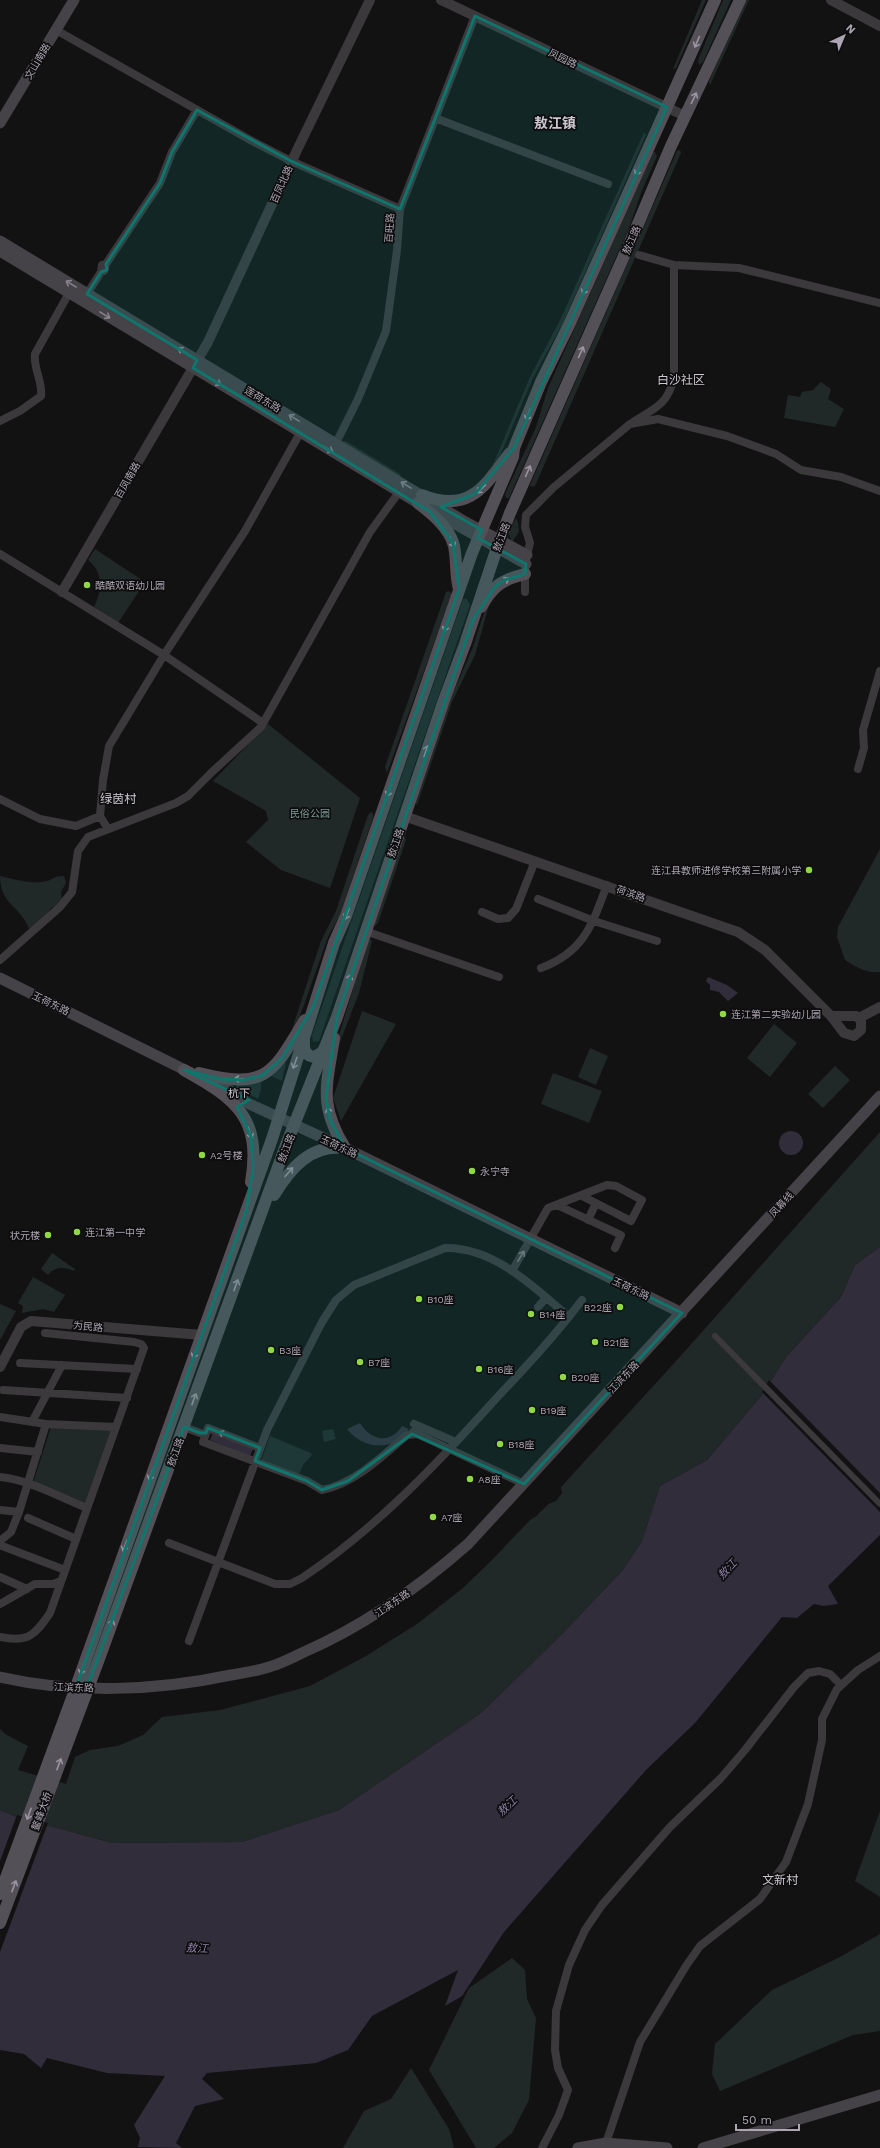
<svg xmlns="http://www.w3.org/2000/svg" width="880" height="2148" font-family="'Work Sans','Noto Sans SC',sans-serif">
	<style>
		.green { fill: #212828 }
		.water { fill: #312d3a }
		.pier { fill: #131213 }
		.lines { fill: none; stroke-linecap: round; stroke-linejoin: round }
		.pedestrian { stroke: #3c393d; stroke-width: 6 }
		.minor { stroke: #3c393d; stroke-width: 8 }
		.tertiary { stroke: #3c393d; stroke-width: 10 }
		.secondary { stroke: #454248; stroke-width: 11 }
		.primary { stroke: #545057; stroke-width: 12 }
		.oneway { stroke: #9a94a0 }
		.oneway2 { stroke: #88828d }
		.oneway3 { stroke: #7f7a83 }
		.marked { fill: #0f766e; fill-opacity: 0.2; stroke: #0f766e; stroke-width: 3; stroke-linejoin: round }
		.poi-dot { fill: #90d944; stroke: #0e0d0e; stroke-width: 1.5 }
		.labels { text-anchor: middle; stroke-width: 3.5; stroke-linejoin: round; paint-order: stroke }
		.street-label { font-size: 10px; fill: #aca5b2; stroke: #0e0d0e }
		.poi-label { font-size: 10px; fill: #aca5b2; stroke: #0e0d0e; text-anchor: start }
		.park-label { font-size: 10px; fill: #7f9b98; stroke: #0e0d0e }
		.neighbourhood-label { font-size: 11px; fill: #cbc6cf; stroke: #0e0d0e }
		.water-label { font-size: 11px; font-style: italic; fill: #8d80a9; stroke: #0e0d0e }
		.quarter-label { font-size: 12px; fill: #cbc6cf; stroke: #0e0d0e }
		.district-label { font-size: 14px; font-weight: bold; fill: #cbc6cf; stroke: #0e0d0e }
	</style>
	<rect width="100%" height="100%" fill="#131213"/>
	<!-- green -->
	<path class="green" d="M 702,0 L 706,0 L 676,68 L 673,69 Z
		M 723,0 L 731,0 L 703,62 L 699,65 L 698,60 Z
		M 745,0 L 749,0 L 710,85 L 709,81 Z
		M 644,132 L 646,135 L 563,323 L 533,378 L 494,470 L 491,469 L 530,377 L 561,318 Z
		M 680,150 L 681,153 L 535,486 L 531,487 L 530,485 L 677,151 Z
		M 653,152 L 655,152 L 657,156 L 641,193 L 629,228 L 509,498 L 506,498 L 505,494 L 536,427 L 548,388 Z
		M 821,382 L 831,389 L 828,399 L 844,409 L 835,427 L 784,418 L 788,395 L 800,397 L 802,392 L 813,390 Z
		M 343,441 L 346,441 L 400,474 L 401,478 L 344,444 Z
		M 516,518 L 518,522 L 519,532 L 512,542 L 508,533 Z
		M 95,549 L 145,582 L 118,623 L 94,607 C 102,591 104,573 88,560 Z
		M 449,591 L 452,594 L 387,773 L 385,767 L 446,592 Z
		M 463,599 L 467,599 L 470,605 L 319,1041 L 313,1042 L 312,1035 Z
		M 490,602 L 475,655 L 452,702 L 417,805 L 415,802 L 449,702 L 473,647 L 487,603 Z
		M 268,724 L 360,798 L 330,888 L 281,870 L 246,842 L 268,820 L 266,811 L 213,781 Z
		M 371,812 L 373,814 L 373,818 L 340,915 L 328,937 L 295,1030 L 293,1031 L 292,1029 L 321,941 L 336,911 L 368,815 Z
		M 405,837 L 406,840 L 378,923 L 375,926 L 374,925 L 402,838 Z
		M 880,849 L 880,972 C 868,974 855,967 845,960 L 837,937 L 838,927 Z
		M 0,876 C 14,879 33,885 47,881 C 54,879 54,876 64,876 L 66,883 L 61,892 L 62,902 L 50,909 L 48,915 L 34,928 L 29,929 C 21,906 0,905 0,876 Z
		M 370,939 L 372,941 L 359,993 L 338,1047 L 336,1045 L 368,940 Z
		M 362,1011 L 396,1024 L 341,1121 L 333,1098 Z
		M 774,1024 L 797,1043 L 770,1077 L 747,1058 Z
		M 590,1048 L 608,1056 L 596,1085 L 578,1077 Z
		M 282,1062 L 286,1063 L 282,1081 L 269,1075 Z
		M 835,1066 L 850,1080 L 823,1108 L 808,1094 Z
		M 553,1073 L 602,1091 L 589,1123 L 541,1104 Z
		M 261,1080 L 261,1090 L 258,1099 L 236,1087 L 237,1084 Z
		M 880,1132 L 880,1247 L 855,1265 L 841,1297 L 786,1357 L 762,1395 L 707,1460 L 660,1486 L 642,1541 L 622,1571 L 562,1634 L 481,1713 L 339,1810 L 242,1842 L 112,1843 L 14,1816 L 0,1810 L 0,1729 L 5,1734 L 28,1746 L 18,1770 L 66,1784 L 75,1757 L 90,1750 L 118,1746 L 143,1735 L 162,1717 L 220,1710 L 310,1686 L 366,1656 L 417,1624 L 463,1588 L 494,1558 L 530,1520 C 541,1515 545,1503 556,1501 L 562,1493 L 561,1487 L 677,1360 Z
		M 52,1253 L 75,1269 L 74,1271 C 64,1267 55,1266 48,1275 L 41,1269 Z
		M 33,1277 L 65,1295 L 54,1312 L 43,1309 L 22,1313 L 23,1306 L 18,1303 Z
		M 0,1304 L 16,1311 L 0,1340 Z
		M 51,1427 L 111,1429 L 84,1505 L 33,1483 Z
		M 333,1429 L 336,1439 L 324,1442 L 322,1431 Z
		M 270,1436 L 311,1453 L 312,1455 L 303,1465 L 299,1475 L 261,1461 Z
		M 880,1811 L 880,1897 L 855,1881 Z
		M 880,1934 L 880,2031 L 853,2035 L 720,2091 L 712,2074 L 715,2044 L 772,1990 L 838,1958 Z
		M 512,1958 L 525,1970 L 527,1999 L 536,2018 L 529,2100 L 512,2133 L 494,2148 L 476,2148 L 429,2070 L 469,1988 Z
		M 411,2068 L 449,2129 L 454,2148 L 343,2148 L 364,2111 L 391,2099 Z"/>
	<!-- water -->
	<path class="water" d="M 708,977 L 727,985 L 738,993 L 728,1001 L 719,992 L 710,990 L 710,985 L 706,981 Z
		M779 1143a12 12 0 1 1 24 0a12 12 0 1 1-24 0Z
		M 880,1247 L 880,1535 L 828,1586 L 838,1604 L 824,1606 L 814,1604 L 797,1618 L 782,1617 L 695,1723 L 646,1770 L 504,1932 L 462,1996 L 445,2006 L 458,1970 L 372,2016 L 348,2050 L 316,2063 L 207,2073 L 202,2079 L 224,2099 L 195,2106 L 176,2143 L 182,2148 L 138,2147 L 140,2138 L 134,2125 L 165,2076 L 107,2073 L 47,2058 L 41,2068 L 24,2054 L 0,2050 L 0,1810 L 14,1816 L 112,1843 L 242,1842 L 339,1810 L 481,1713 L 562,1634 L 622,1571 L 642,1541 L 660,1486 L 707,1460 L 762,1395 L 786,1357 L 841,1297 L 855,1265 Z
		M 360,1423 C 370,1440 390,1445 402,1426 L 409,1429 C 394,1453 362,1449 347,1429 Z
		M 213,1433 L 253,1449 L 250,1456 L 210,1440 Z"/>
	<!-- pier -->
	<path class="pier" d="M 769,1380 L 880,1493 L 880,1512 L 762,1392 Z
		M 17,1815 L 48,1823 L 0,1952 L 0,1861 Z"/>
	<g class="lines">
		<!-- pedestrian -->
		<path class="pedestrian" d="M 715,1336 L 880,1504"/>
		<!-- minor -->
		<path class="minor" d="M 56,30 L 252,141 L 291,161 L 400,209
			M 435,118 L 608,184
			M 639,255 L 674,265 L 739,268 L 880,303
			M 106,264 L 104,271 L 101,272 L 102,265 L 106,264 L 160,183 L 172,152 L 197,110
			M 87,294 L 101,272
			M 0,421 L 20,411 L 41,396 C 43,382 33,368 35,354 L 69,293
			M 633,422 C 655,408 668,405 674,377 L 674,265
			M 336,443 L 358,399 L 386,331 L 397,250 L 400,209 L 475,16
			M 0,554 L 164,655 L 263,723
			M 526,559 L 530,543 L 525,527 L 526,515 L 554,487 L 630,424 L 658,419 L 727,436 L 776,454 L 801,470 L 841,477 L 880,491
			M 525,592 L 525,571
			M 858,769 L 864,748 L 863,730 L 880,671
			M 0,799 L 40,819 L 76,826 L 100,816
			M 108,829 L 100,816 L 103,780 L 109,746 L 164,655 L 245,531 L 300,433
			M 538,899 L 594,921 L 657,941
			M 482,912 L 498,919 L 508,918 L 516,909 L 535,861
			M 365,931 L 499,977
			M 0,960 L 60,907 L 72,892 L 78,851 L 88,837 L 176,803 L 188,796 L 212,772 L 261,727 L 370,532 L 399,492
			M 541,968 C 584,952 592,925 607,885
			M 557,1205 L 621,1235 L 615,1248
			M 588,1220 L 596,1203
			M 512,1271 L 548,1208 L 607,1185 L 616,1186 L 642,1200 L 631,1221 L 582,1196
			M 538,1307 L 546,1298
			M 20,1363 L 137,1369
			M 3,1390 L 127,1398
			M 0,1417 L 46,1424
			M 32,1422 L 62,1365
			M 414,1424 L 451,1440
			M 184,1427 L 200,1433
			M 413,1432 L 524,1484
			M 0,1448 L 38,1452
			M 260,1448 L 208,1428 L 203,1442 L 307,1481 L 322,1490 C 354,1484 383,1456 407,1435 L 418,1434
			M 0,1477 C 30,1480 59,1497 87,1508
			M 0,1510 L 19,1512
			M 28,1518 L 76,1539
			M 0,1541 L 11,1532 L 19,1512 L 46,1424 L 116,1427
			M 169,1543 L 275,1584 L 290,1584 L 302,1578 C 374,1530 434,1467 492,1403 C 523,1370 554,1337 582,1300
			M 2,1546 L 65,1570
			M 0,1577 L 27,1589
			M 0,1604 L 35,1584 L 53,1584 L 61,1581
			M 0,1637 C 28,1643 35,1635 50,1613 L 144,1348 L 141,1344 L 134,1342 L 45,1333
			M 189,1641 L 267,1430 L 322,1322 L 336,1300 L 354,1285 L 445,1248 C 494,1247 534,1287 569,1317
			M 606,2143 L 640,2042 L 686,1966 L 700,1946 L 760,1899 L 786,1862 L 808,1804 L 822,1740 L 822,1719 L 837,1689 L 858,1670 L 880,1656
			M 542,2148 L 559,2115 L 568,2090 L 558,2068 L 555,2050 L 556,2011 L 569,1965 L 585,1930 L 602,1905 L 670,1827 L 721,1778 L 745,1750 L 794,1687 L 808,1673 L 819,1671 L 830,1674 L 837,1681"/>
		<!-- tertiary -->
		<path class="tertiary" d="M 441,0 L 685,116
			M 831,0 L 880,26
			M 62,592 L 208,342 L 298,148 L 370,0
			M 404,816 L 738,932 L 765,950 L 831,1016 L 844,1033 L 854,1036 L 861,1030 L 861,1020 L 856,1016 L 831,1016
			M 859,1018 L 880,1007
			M 0,1367 L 21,1327 L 31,1321 L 202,1335"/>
		<!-- secondary -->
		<path class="secondary" d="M 0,123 L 74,0
			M 0,241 L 462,520 L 527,555
			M 0,251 L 418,503 L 526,564
			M 0,978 L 191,1073
			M 216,1085 C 227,1091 239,1090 245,1102 L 345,1148 L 682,1313
			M 0,1677 C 75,1694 156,1691 231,1675 C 243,1673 257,1671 269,1667 C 280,1664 292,1658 302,1653 C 364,1626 418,1588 468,1544 L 880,1096
			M 578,2148 L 606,2143 L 667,2148
			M 703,2148 L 880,2095"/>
		<!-- primary -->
		<path class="primary" d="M 422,495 C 469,514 484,487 510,453
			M 418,503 C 431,513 450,528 454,546 C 457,560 455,575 459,589
			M 481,607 C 493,586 501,580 525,574
			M 334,1038 C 327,1085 318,1104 345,1148
			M 304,1040 C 303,1055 312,1063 324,1050
			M 184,1070 C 236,1099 262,1118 251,1182
			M 199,1073 C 267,1090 272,1074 305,1020
			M 274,1195 C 290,1169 310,1144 345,1148
			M 0,1894 L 72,1698 L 272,1139 L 334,943 L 346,916 L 472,553 L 513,457 L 514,448 L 541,382 L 569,325 L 715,0
			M 0,1923 L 99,1659 L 286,1145 L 337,1017 L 444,700 L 465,644 L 497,548 L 510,513 L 635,231 L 671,146 L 740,0"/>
	</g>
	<!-- one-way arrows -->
	<defs><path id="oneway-shaft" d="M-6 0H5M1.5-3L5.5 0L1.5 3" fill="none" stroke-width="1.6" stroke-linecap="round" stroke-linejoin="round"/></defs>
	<g class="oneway">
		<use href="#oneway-shaft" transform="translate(697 42) rotate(114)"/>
		<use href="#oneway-shaft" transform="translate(694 98) rotate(-64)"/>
		<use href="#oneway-shaft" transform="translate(638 170) rotate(114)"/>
		<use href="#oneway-shaft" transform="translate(585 289) rotate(114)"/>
		<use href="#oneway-shaft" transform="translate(581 352) rotate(-66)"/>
		<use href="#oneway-shaft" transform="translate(528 415) rotate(111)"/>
		<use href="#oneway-shaft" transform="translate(528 471) rotate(-66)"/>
		<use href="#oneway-shaft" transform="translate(481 489) rotate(138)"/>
		<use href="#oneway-shaft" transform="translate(452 542) rotate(67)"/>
		<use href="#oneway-shaft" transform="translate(504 581) rotate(-30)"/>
		<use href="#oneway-shaft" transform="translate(446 626) rotate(109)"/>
		<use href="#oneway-shaft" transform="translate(426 751) rotate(-71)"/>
		<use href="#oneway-shaft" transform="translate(389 791) rotate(109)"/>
		<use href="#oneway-shaft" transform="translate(347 914) rotate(111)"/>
		<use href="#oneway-shaft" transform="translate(349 980) rotate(-73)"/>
		<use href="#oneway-shaft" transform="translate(295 1063) rotate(109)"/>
		<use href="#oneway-shaft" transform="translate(240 1079) rotate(180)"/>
		<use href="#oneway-shaft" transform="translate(329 1113) rotate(-105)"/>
		<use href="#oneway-shaft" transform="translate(250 1133) rotate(72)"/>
		<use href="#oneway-shaft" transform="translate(289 1172) rotate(-49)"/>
		<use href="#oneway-shaft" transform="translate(236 1285) rotate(-70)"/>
		<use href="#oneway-shaft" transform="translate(195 1353) rotate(110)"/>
		<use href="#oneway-shaft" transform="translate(194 1399) rotate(-70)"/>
		<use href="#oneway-shaft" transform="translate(151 1475) rotate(110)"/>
		<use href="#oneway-shaft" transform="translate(125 1546) rotate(110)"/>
		<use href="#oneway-shaft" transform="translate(111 1625) rotate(-70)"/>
		<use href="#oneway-shaft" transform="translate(82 1669) rotate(108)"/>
		<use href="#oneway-shaft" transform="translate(59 1764) rotate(-70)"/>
		<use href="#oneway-shaft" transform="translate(29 1814) rotate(110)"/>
		<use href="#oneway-shaft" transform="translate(14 1886) rotate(-70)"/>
	</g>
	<g class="oneway2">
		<use href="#oneway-shaft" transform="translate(71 284) rotate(-149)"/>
		<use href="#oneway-shaft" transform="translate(105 315) rotate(31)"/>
		<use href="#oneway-shaft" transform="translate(183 351) rotate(-149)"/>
		<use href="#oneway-shaft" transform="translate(216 382) rotate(31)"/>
		<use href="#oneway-shaft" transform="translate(294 418) rotate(-149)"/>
		<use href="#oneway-shaft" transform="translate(328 449) rotate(31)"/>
		<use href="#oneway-shaft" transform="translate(406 485) rotate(-149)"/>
	</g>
	<g class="oneway3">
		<use href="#oneway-shaft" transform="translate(521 1256) rotate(-58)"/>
		<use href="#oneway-shaft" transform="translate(224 1434) rotate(-159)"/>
	</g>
	<!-- marked area -->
	<path class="marked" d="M 475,16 L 667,107 L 514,448 L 475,494 L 441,507 L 482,530 L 478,538 L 526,564 L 525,574 L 505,580 L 495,587 L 473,620 L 337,1017 L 326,1098 L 330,1119 L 345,1148 L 682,1313 L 524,1484 L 412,1434 L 348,1481 L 322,1490 L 307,1481 L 255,1461 L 260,1448 L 208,1428 L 206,1433 L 200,1433 L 184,1427 L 87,1688 L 76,1687 L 246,1211 L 253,1169 L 251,1137 L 237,1107 L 249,1100 L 184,1070 L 220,1079 L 243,1080 L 263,1075 L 282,1058 L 313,1007 L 459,589 L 453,543 L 430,512 L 193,368 L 197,360 L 87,294 L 101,272 L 107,270 L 106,264 L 160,183 L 172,152 L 197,110 L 291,161 L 400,209 Z"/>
	<!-- markers -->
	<g class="poi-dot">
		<circle cx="87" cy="585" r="4"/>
		<circle cx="809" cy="870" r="4"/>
		<circle cx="723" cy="1014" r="4"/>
		<circle cx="202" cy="1155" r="4"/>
		<circle cx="472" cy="1171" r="4"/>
		<circle cx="77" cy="1232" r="4"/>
		<circle cx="48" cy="1235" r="4"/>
		<circle cx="419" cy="1299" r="4"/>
		<circle cx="620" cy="1307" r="4"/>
		<circle cx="531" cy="1314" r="4"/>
		<circle cx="595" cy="1342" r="4"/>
		<circle cx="271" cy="1350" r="4"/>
		<circle cx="360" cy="1362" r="4"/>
		<circle cx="479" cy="1369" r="4"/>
		<circle cx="563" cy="1377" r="4"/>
		<circle cx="532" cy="1410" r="4"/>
		<circle cx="500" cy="1444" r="4"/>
		<circle cx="470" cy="1479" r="4"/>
		<circle cx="433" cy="1517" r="4"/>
	</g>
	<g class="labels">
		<!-- street labels -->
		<g class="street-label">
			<text transform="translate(563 58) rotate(26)" y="4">凤园路</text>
			<text transform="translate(37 61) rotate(-59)" y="4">文山南路</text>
			<text transform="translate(281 184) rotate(-66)" y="4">百凤北路</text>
			<text transform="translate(389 228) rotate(-86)" y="4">百旺路</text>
			<text transform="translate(631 240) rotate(-67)" y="4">敖江路</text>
			<text transform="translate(263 399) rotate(31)" y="4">莲荷东路</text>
			<text transform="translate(127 480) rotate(-60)" y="4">百凤南路</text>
			<text transform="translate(501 537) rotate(-69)" y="4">敖江路</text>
			<text transform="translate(395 843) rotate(-71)" y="4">敖江路</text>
			<text transform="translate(631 893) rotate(19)" y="4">荷滨路</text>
			<text transform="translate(51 1003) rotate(26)" y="4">玉荷东路</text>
			<text transform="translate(339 1146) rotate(25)" y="4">玉荷东路</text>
			<text transform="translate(286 1148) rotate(-69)" y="4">敖江路</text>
			<text transform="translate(781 1204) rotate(-47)" y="4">凤幕线</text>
			<text transform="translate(631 1288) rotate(25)" y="4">玉荷东路</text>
			<text transform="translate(88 1326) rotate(5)" y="4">为民路</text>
			<text transform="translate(623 1377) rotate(-47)" y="4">江滨东路</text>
			<text transform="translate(175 1452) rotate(-70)" y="4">敖江路</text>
			<text transform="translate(392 1603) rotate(-34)" y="4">江滨东路</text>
			<text transform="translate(74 1687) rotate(2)" y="4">江滨东路</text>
			<text transform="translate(41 1811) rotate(-70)" y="4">鳌峰大桥</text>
		</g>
		<!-- poi labels -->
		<g class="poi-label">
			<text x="95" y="589">酷酷双语幼儿园</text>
			<text x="801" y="874" text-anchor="end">连江县教师进修学校第三附属小学</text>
			<text x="731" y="1018">连江第二实验幼儿园</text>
			<text x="210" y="1159">A2号楼</text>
			<text x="480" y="1175">永宁寺</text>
			<text x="85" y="1236">连江第一中学</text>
			<text x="40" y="1239" text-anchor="end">状元楼</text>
			<text x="427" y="1303">B10座</text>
			<text x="612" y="1311" text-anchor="end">B22座</text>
			<text x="539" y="1318">B14座</text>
			<text x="603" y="1346">B21座</text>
			<text x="279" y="1354">B3座</text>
			<text x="368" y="1366">B7座</text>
			<text x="487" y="1373">B16座</text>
			<text x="571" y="1381">B20座</text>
			<text x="540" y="1414">B19座</text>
			<text x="508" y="1448">B18座</text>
			<text x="478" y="1483">A8座</text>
			<text x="441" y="1521">A7座</text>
		</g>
		<!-- park labels -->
		<g class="park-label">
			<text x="310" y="817">民俗公园</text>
		</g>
		<!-- neighbourhood labels -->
		<g class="neighbourhood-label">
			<text x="239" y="1097">杭下</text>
		</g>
		<!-- water labels -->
		<g class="water-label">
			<text transform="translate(727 1569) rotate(-47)" y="4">敖江</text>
			<text transform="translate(507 1806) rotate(-44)" y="4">敖江</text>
			<text transform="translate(197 1948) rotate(2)" y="4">敖江</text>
		</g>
		<!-- quarter labels -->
		<g class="quarter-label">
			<text x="681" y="384">白沙社区</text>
			<text x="118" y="803">绿茵村</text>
			<text x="780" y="1884">文新村</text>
		</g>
		<!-- district labels -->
		<g class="district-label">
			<text x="555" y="128">敖江镇</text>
		</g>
	</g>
	<!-- north arrow -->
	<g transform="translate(844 36) rotate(44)" stroke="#0e0d0e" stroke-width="3" paint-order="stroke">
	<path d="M0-3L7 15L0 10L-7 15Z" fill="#aca5b2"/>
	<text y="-6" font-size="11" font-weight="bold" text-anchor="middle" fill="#aca5b2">N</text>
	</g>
	<!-- scale -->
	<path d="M736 2124v6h63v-6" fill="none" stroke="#aca5b2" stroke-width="2"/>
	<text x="742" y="2124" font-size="12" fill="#aca5b2" stroke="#0e0d0e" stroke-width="3" paint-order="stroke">50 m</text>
</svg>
